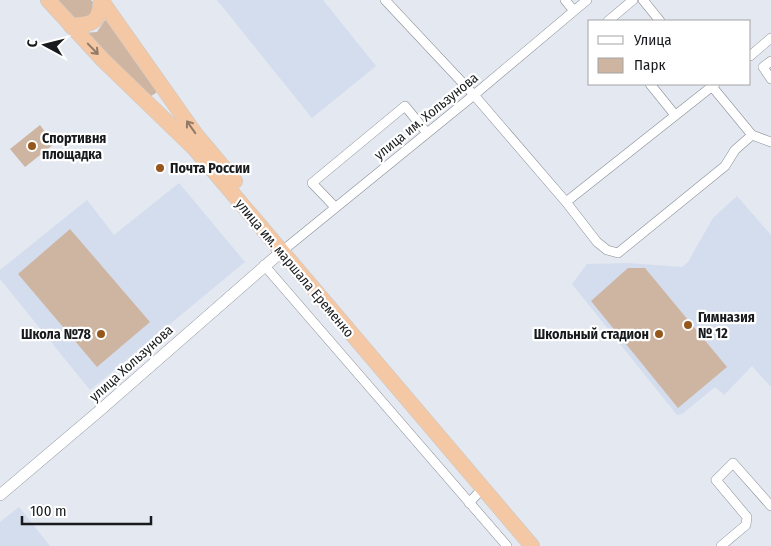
<svg xmlns="http://www.w3.org/2000/svg" width="771" height="546" font-family="'Fira Sans Condensed',sans-serif">
	<style>
		.built { fill: #d4dded }
		.green { fill: #ceb5a2 }
		.lines { fill: none; stroke-linecap: round; stroke-linejoin: round }
		.minor-casing { stroke: #898e96; stroke-width: 10 }
		.tertiary-casing { stroke: #898e96; stroke-width: 12 }
		.trunk-casing { stroke: #c8c8c9; stroke-width: 16 }
		.minor { stroke: #fff; stroke-width: 9 }
		.tertiary { stroke: #fff; stroke-width: 11 }
		.trunk { stroke: #f4c8a4; stroke-width: 15 }
		.oneway { stroke: #917a67 }
		.poi-dot { fill: #95571b; stroke: #fff; stroke-width: 2 }
		.labels { text-anchor: middle; stroke-width: 4.5; stroke-linejoin: round; paint-order: stroke }
		.street-label { font-size: 14px; fill: #181a1d; stroke: #fff }
		.poi-label { font-size: 14px; font-weight: bold; fill: #181a1d; stroke: #fff; text-anchor: start }
	</style>
	<rect width="100%" height="100%" fill="#e3e8f1"/>
	<!-- built -->
	<path class="built" d="M 217,0 L 323,0 L 376,66 L 312,118 Z
		M 179,183 L 245,262 L 90,390 L 0,279 L 0,270 L 87,200 L 114,235 Z
		M 737,196 L 771,235 L 771,387 L 752,366 L 724,395 L 715,387 L 682,414 L 677,415 L 572,284 L 587,264 L 627,263 L 682,267 L 688,262 L 713,218 Z
		M 19,507 L 50,546 L 0,546 L 0,522 Z"/>
	<!-- green -->
	<path class="green" d="M 56,0 L 91,0 L 93,2 L 91,17 L 74,21 Z
		M 107,17 L 158,88 L 156,93 L 151,96 L 143,89 L 84,33 L 97,32 Z
		M 40,125 L 54,144 L 25,167 L 10,149 Z
		M 70,229 L 150,322 L 97,367 L 18,274 Z
		M 628,268 L 645,268 L 727,367 L 678,408 L 591,301 Z"/>
	<g class="lines">
		<!-- minor casing -->
		<g class="minor-casing">
			<path id="minor" d="M 385,0 L 474,95 L 566,202 L 597,242 L 607,250 L 618,253 L 725,166 L 735,150 L 752,135
				M 565,0 L 574,11
				M 643,0 L 660,21
				M 608,21 L 633,0
				M 750,56 L 771,38
				M 771,61 L 763,67 L 771,79
				M 650,84 L 675,115
				M 710,84 L 752,135 L 771,142
				M 566,202 L 715,84
				M 335,207 L 312,183 L 405,106 L 427,133
				M 281,252 L 474,95 L 587,0
				M 264,265 L 507,546
				M 469,503 L 482,489
				M 721,546 L 746,525 L 747,517 L 716,480 L 733,463 L 771,506"/>
		</g>
		<!-- tertiary casing -->
		<g class="tertiary-casing">
			<path id="tertiary" d="M 0,495 L 98,412 L 281,252"/>
		</g>
		<!-- trunk casing -->
		<g class="trunk-casing">
			<path id="trunk" d="M 48,0 L 103,60 L 194,148 L 532,546
				M 101,0 L 197,136 L 235,181
				M 71,26 C 93,24 99,24 101,0"/>
		</g>
		<!-- minor -->
		<use href="#minor" class="minor"/>
		<!-- tertiary -->
		<use href="#tertiary" class="tertiary"/>
		<!-- trunk -->
		<use href="#trunk" class="trunk"/>
	</g>
	<!-- one-way arrows -->
	<defs><path id="oneway-shaft" d="M-6 0H5M1.5-3L5.5 0L1.5 3" fill="none" stroke-width="1.6" stroke-linecap="round" stroke-linejoin="round" transform="scale(1.25)"/></defs>
	<g class="oneway">
		<use href="#oneway-shaft" transform="translate(93 49) rotate(46)"/>
		<use href="#oneway-shaft" transform="translate(191 127) rotate(-125)"/>
	</g>
	<!-- markers -->
	<g class="poi-dot">
		<circle cx="32" cy="146" r="5"/>
		<circle cx="160" cy="168" r="5"/>
		<circle cx="688" cy="325" r="5"/>
		<circle cx="101" cy="334" r="5"/>
		<circle cx="659" cy="334" r="5"/>
	</g>
	<g class="labels">
		<!-- street labels -->
		<g class="street-label">
			<text transform="translate(426 116) rotate(-39)" y="5">улица им. Хользунова</text>
			<text transform="translate(295 268) rotate(50)" y="5">улица им. маршала Еременко</text>
			<text transform="translate(131 363) rotate(-42)" y="5">улица Хользунова</text>
		</g>
		<!-- poi labels -->
		<g class="poi-label">
			<text x="42" y="143">Спортивня<tspan x="42" dy="16">площадка</tspan></text>
			<text x="170" y="173">Почта России</text>
			<text x="698" y="322">Гимназия<tspan x="698" dy="16">№ 12</tspan></text>
			<text x="91" y="339" text-anchor="end">Школа №78</text>
			<text x="649" y="339" text-anchor="end">Школьный стадион</text>
		</g>
	</g>
	<!-- legend -->
	<rect x="588" y="20" width="162" height="65" fill="#ffffff" stroke="#a3a3a5"/>
	<rect x="598" y="36" width="25" height="8" fill="#ffffff" stroke="#a3a3a5"/>
	<text x="634" y="45" font-size="15" fill="#181a1d">Улица</text>
	<rect x="598" y="58" width="25" height="15" fill="#ceb5a2" stroke="#a3a3a5"/>
	<text x="634" y="70" font-size="15" fill="#181a1d">Парк</text>
	<!-- north arrow -->
	<g transform="translate(45 45) rotate(277)" stroke="#ffffff" stroke-width="4" paint-order="stroke">
	<path d="M0-4L9 19L0 12L-9 19Z" fill="#181a1d"/>
	<text y="-8" font-size="14" font-weight="bold" text-anchor="middle" fill="#181a1d">С</text>
	</g>
	<!-- scale -->
	<path d="M22 516v8h129v-8" fill="none" stroke="#181a1d" stroke-width="2.5"/>
	<text x="30" y="516" font-size="15" fill="#181a1d" stroke="#ffffff" stroke-width="4" paint-order="stroke">100 m</text>
</svg>
